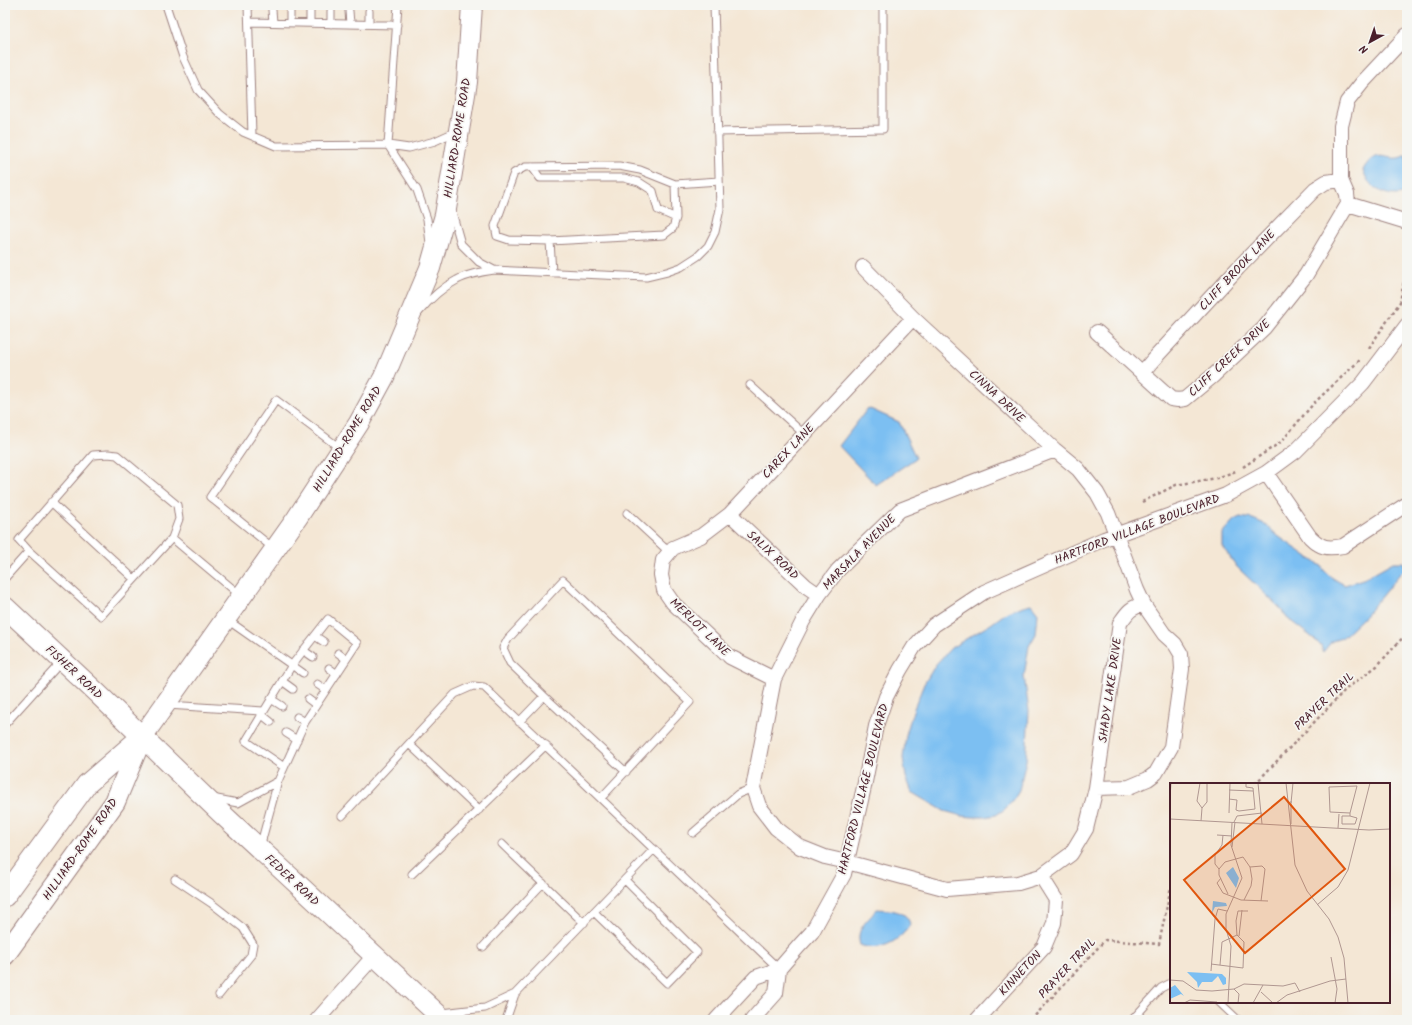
<svg xmlns="http://www.w3.org/2000/svg" width="1412" height="1025" font-family="Kalam,sans-serif">
	<style>
		.water { fill: #7cbff2; stroke: #636f8e }
		.lines { fill: none; stroke-linecap: round; stroke-linejoin: round }
		.lane-casing { stroke: #9f8380; stroke-width: 9 }
		.street-casing { stroke: #9f8380; stroke-width: 16 }
		.secondary-casing { stroke: #9f8380; stroke-width: 22 }
		.path { stroke: #9f8380; stroke-width: 2.5; stroke-dasharray: 3 3; stroke-linecap: butt }
		.lane { stroke: #fff; stroke-width: 7 }
		.street { stroke: #fff; stroke-width: 14 }
		.secondary { stroke: #fff; stroke-width: 20 }
		.labels { text-anchor: middle; stroke-width: 3.5; stroke-linejoin: round; paint-order: stroke }
		.street-label { font-size: 12px; fill: #4a1f2b; stroke: #f6f6f2 }
		.inset-road { fill: none; stroke: #b09791; stroke-width: 1 }
		.view { fill: #e0560e; fill-opacity: 0.15; stroke: #e0560e; stroke-width: 2 }
		.inset-edge { fill: none; stroke: #4a1f2b; stroke-width: 2 }
	</style>
	<rect width="100%" height="100%" fill="#f6f6f2"/>
	<filter id="ink" filterUnits="userSpaceOnUse"><feTurbulence type="fractalNoise" baseFrequency=".025" numOctaves="2"/><feDisplacementMap in="SourceGraphic" scale="8" xChannelSelector="R" yChannelSelector="G"/><feConvolveMatrix kernelMatrix="1 2 1 2 8 2 1 2 1" color-interpolation-filters="sRGB"/></filter>
	<filter id="wash" filterUnits="userSpaceOnUse"><feTurbulence type="fractalNoise" baseFrequency=".012" numOctaves="4" result="noise"/><feDisplacementMap in="SourceGraphic" scale="16" xChannelSelector="R" yChannelSelector="G"/><feGaussianBlur stdDeviation="0.9" result="paint"/><feColorMatrix in="noise" values="0 0 0 0 0 0 0 0 0 0 0 0 0 0 0 0 0 1.4 0 .05"/><feComposite in="paint" operator="in"/></filter>
	<g filter="url(#wash)">
		<rect width="100%" height="100%" fill="#f4e7d5"/>
		<!-- water -->
		<path class="water" d="M 1407,155 L 1406,193 C 1393,198 1378,193 1369,182 C 1366,179 1365,174 1363,170 C 1378,143 1388,166 1407,155 Z
			M 868,408 L 899,422 L 916,458 L 876,485 L 839,446 Z
			M 1240,517 L 1253,519 L 1267,525 L 1268,527 L 1278,536 L 1318,564 L 1321,565 C 1324,574 1337,581 1345,585 L 1363,579 L 1393,562 L 1403,562 L 1406,568 L 1398,576 L 1366,615 L 1342,638 L 1332,641 L 1323,652 L 1321,646 L 1313,638 L 1287,618 L 1280,608 L 1237,567 L 1222,546 L 1222,533 L 1234,520 Z
			M 1031,604 L 1038,613 L 1036,634 L 1029,646 L 1024,676 L 1029,711 L 1026,761 L 1019,790 L 1014,798 L 1005,809 L 996,815 L 984,817 L 973,817 L 962,816 L 944,811 L 912,792 L 906,777 L 903,758 L 906,735 L 913,711 L 924,684 L 936,664 L 951,648 L 991,624 L 1006,613 L 1023,606 Z
			M 877,909 C 890,910 908,910 910,925 C 900,941 879,953 860,945 C 855,928 868,921 877,909 Z"/>
	</g>
	<g filter="url(#ink)">
		<g class="lines">
			<!-- lane casing -->
			<g class="lane-casing">
				<path id="lane" d="M 166,5 L 183,57 L 198,90 L 220,114 L 243,132 L 276,146 L 388,145 L 398,5
					M 248,5 L 252,135
					M 272,10 L 273,22
					M 310,10 L 310,23
					M 349,11 L 350,24
					M 369,11 L 369,24
					M 249,22 L 397,25
					M 290,23 L 290,10
					M 331,24 L 331,11
					M 717,132 L 883,129 L 883,5
					M 532,167 L 540,178 L 624,178 L 639,182 L 653,191 L 658,210 L 676,218
					M 675,184 L 676,218 L 673,228 L 664,235 L 550,241 L 509,240 L 497,236 L 495,226 L 514,173 L 525,167 L 619,166 L 640,170 L 675,184 L 719,181
					M 452,212 L 461,244 L 479,262 L 494,270
					M 550,241 L 552,273
					M 430,243 L 427,219 L 417,190 L 388,145 L 409,148 L 435,141 L 457,131
					M 418,313 C 428,301 443,287 457,280 C 468,274 481,272 494,270 L 646,277 L 667,272 L 681,267 L 698,256 L 708,246 L 715,232 L 720,209 L 714,5
					M 750,385 L 804,434
					M 51,502 L 134,579
					M 627,513 L 669,552
					M 273,548 L 210,497 L 276,400 L 341,449
					M 29,551 L 19,540 L 93,455 L 108,454 L 117,455 L 177,505 L 179,519 L 172,538
					M 5,578 L 29,551 L 101,616 L 172,538 L 240,595
					M 226,619 L 303,673
					M 315,636 L 324,642
					M 303,650 L 313,657
					M 338,653 L 346,659
					M 329,668 L 337,674
					M 282,681 L 293,689
					M 317,684 L 326,690
					M 544,696 L 626,772
					M 271,699 L 282,706
					M 308,699 L 316,705
					M 167,705 L 263,711
					M 261,714 L 271,722
					M 297,717 L 305,722
					M 519,722 L 544,696 L 510,663 L 503,648 L 508,639 L 563,580 L 690,702 L 601,798
					M 5,724 L 62,661
					M 286,733 L 297,740
					M 409,744 L 479,810
					M 212,798 L 238,803 L 278,781
					M 342,816 L 455,694 L 473,686 L 484,687 L 779,969
					M 693,833 L 738,794 L 753,788
					M 502,844 L 584,923
					M 260,847 L 278,781 L 305,722 L 357,643 L 328,619 L 292,665 L 246,741 L 284,767
					M 412,874 L 546,745
					M 175,879 L 211,903 L 243,928 L 253,944 L 251,955 L 219,995
					M 594,912 L 667,983 L 697,952 L 625,880
					M 483,947 L 543,883
					M 1219,1002 L 1238,1020
					M 442,1013 L 485,1008 L 515,994 L 654,849
					M 506,1020 L 515,994
					M 1132,1020 L 1161,988 L 1171,983"/>
			</g>
			<!-- street casing -->
			<g class="street-casing">
				<path id="street" d="M 1348,204 L 1407,222
					M 863,267 L 913,318 L 1055,450 L 1078,469 L 1097,493 L 1108,513 L 1137,590 L 1144,605 L 1164,634 L 1175,644 L 1181,654 L 1182,669 L 1171,747 L 1156,773 L 1148,779 L 1129,787 L 1096,788
					M 1097,332 L 1171,399 L 1178,400 L 1185,399 L 1214,375 L 1264,328 L 1306,275 L 1348,204 L 1347,194 L 1341,180 L 1341,126 L 1347,102 L 1362,83 L 1407,35
					M 1142,373 L 1152,361 L 1238,268 L 1315,189 L 1326,182 L 1341,180
					M 1055,450 L 900,510 L 838,570 L 819,595 L 803,621 L 774,679 L 753,788 L 759,806 L 776,828 L 800,847 L 825,857 L 847,862 L 947,889 L 1018,883 L 1041,876 L 1071,854 L 1086,829 L 1096,788 L 1120,623 C 1127,613 1131,606 1144,605
					M 1266,473 L 1310,537 C 1321,548 1327,549 1343,546 L 1407,504
					M 730,514 L 806,586 L 819,595
					M 774,679 L 730,657 L 673,603 L 664,590 L 661,575 L 663,560 L 673,548 L 701,536 L 730,514 L 913,318
					M 317,1020 L 374,956
					M 716,1020 L 756,977 L 779,969 L 799,946 L 812,932 L 844,874 L 864,787 L 876,726 L 886,697 L 900,670 L 914,647 L 934,625 L 984,592 L 1104,539 L 1226,495 L 1266,473 L 1296,451 L 1363,383 L 1407,325
					M 752,1020 L 776,993 L 779,969
					M 977,1020 L 1044,947 L 1054,923 L 1056,900 L 1041,876"/>
			</g>
			<!-- secondary casing -->
			<g class="secondary-casing">
				<path id="secondary" d="M 5,607 L 97,693 L 221,813 L 444,1020
					M 5,896 L 87,784 L 139,739
					M 5,955 L 115,802 L 142,737 L 297,518 L 359,423 L 384,377 L 430,268 L 445,215 L 467,82 L 472,5"/>
			</g>
			<!-- path -->
			<path class="path" d="M 1369,348 L 1400,302 L 1407,265
				M 1243,467 L 1281,442 L 1314,403 L 1361,359
				M 1142,502 L 1176,485 L 1217,478 L 1236,471
				M 1255,784 L 1346,689 L 1377,666 L 1407,633
				M 1031,1020 L 1105,940 L 1159,944 L 1171,887"/>
			<!-- lane -->
			<use href="#lane" class="lane"/>
			<!-- street -->
			<use href="#street" class="street"/>
			<!-- secondary -->
			<use href="#secondary" class="secondary"/>
		</g>
	</g>
	<g class="labels">
		<!-- street labels -->
		<g class="street-label">
			<text transform="translate(457 138) rotate(-81)" y="4">HILLIARD-ROME ROAD</text>
			<text transform="translate(1237 270) rotate(-47)" y="4">CLIFF BROOK LANE</text>
			<text transform="translate(1229 358) rotate(-43)" y="4">CLIFF CREEK DRIVE</text>
			<text transform="translate(997 396) rotate(43)" y="4">CINNA DRIVE</text>
			<text transform="translate(347 439) rotate(-59)" y="4">HILLIARD-ROME ROAD</text>
			<text transform="translate(788 451) rotate(-47)" y="4">CAREX LANE</text>
			<text transform="translate(1137 529) rotate(-21)" y="4">HARTFORD VILLAGE BOULEVARD</text>
			<text transform="translate(859 552) rotate(-46)" y="4">MARSALA AVENUE</text>
			<text transform="translate(773 555) rotate(43)" y="4">SALIX ROAD</text>
			<text transform="translate(700 627) rotate(44)" y="4">MERLOT LANE</text>
			<text transform="translate(74 672) rotate(43)" y="4">FISHER ROAD</text>
			<text transform="translate(1110 690) rotate(-82)" y="4">SHADY LAKE DRIVE</text>
			<text transform="translate(1324 701) rotate(-44)" y="4">PRAYER TRAIL</text>
			<text transform="translate(863 789) rotate(-76)" y="4">HARTFORD VILLAGE BOULEVARD</text>
			<text transform="translate(80 849) rotate(-55)" y="4">HILLIARD-ROME ROAD</text>
			<text transform="translate(292 880) rotate(43)" y="4">FEDER ROAD</text>
			<text transform="translate(1067 968) rotate(-47)" y="4">PRAYER TRAIL</text>
			<text transform="translate(1020 973) rotate(-47)" y="4">KINNETON</text>
		</g>
	</g>
	<!-- overview -->
	<g transform="translate(1170 783)">
		<rect width="220" height="220" fill="#f4e7d5"/>
		<path d="M 63,84 L 69,95 L 66,105 L 56,90 ZM 43,118 L 56,120 L 57,123 L 45,124 L 42,130 ZM 17,189 L 52,191 L 56,195 L 56,201 L 53,202 L 48,193 L 42,199 L 32,199 L 28,205 L 27,199 ZM 5,202 L 14,213 L 11,211 L 0,216 L 0,205 Z" fill="#7cbff2"/>
		<path class="inset-road" d="M 30,0 L 27,18 L 32,25M 88,0 L 92,41M 116,0 L 125,82 L 137,108 L 159,136 L 168,154 L 174,175 L 178,220M 187,3 L 180,30 L 160,29 L 159,4 ZM 59,7 L 83,8M 0,15 L 1,0M 59,16 L 67,17 L 66,27 L 69,28 L 85,26 L 83,5 L 76,4 L 76,0M 121,18 L 121,41M 121,20 L 123,0M 59,30 L 60,0M 180,33 L 172,33 L 172,41 L 185,41 L 187,35 L 180,33 L 180,30M 0,36 L 199,47 L 220,46M 31,38 L 32,25 L 37,19 L 37,0M 64,39 L 67,33 L 92,30M 168,45 L 169,31M 47,52 L 62,53M 62,64 L 65,39M 80,84 L 92,83 L 95,86 L 91,118M 49,86 L 45,81 L 45,72 L 52,62 L 53,52M 51,95 L 47,100 L 53,110 L 71,117 L 98,118M 58,111 L 49,92 L 49,86 L 55,79 L 73,74 L 80,84 L 82,96 L 81,103 L 74,117M 147,122 L 168,104 L 178,87 L 200,0M 69,153 L 72,127M 161,174 L 167,206 L 165,220M 41,181 L 73,185 L 74,159 L 67,152 L 66,138 L 68,128 L 78,128M 50,182 L 52,159 L 67,152M 41,188 L 45,136 L 48,126 L 57,128M 0,197 L 13,198 L 26,207 L 42,208 L 64,206 L 74,201 L 113,203 L 125,200 L 130,209M 64,206 L 69,211 L 68,220M 91,209 L 103,220M 14,220 L 20,217 L 47,219M 58,220 L 61,163 L 56,146 L 56,131 L 72,95 L 61,62 L 62,40M 83,220 L 93,202M 106,220 L 117,212 L 160,198 L 176,196"/>
		<path class="view" d="M 114,14 L 175,86 L 75,170 L 14,97 Z"/>
		<rect width="220" height="220" class="inset-edge"/>
	</g>
	<!-- margin -->
	<rect width="1412" height="1025" fill="none" stroke="#f6f6f2" stroke-width="20"/>
	<!-- north arrow -->
	<g transform="translate(1370 42) rotate(220)" stroke="#f6f6f2" stroke-width="3" paint-order="stroke">
	<path d="M0-3L7 15L0 10L-7 15Z" fill="#4a1f2b"/>
	<text y="-6" font-size="11" font-weight="bold" text-anchor="middle" fill="#4a1f2b">N</text>
	</g>
</svg>
